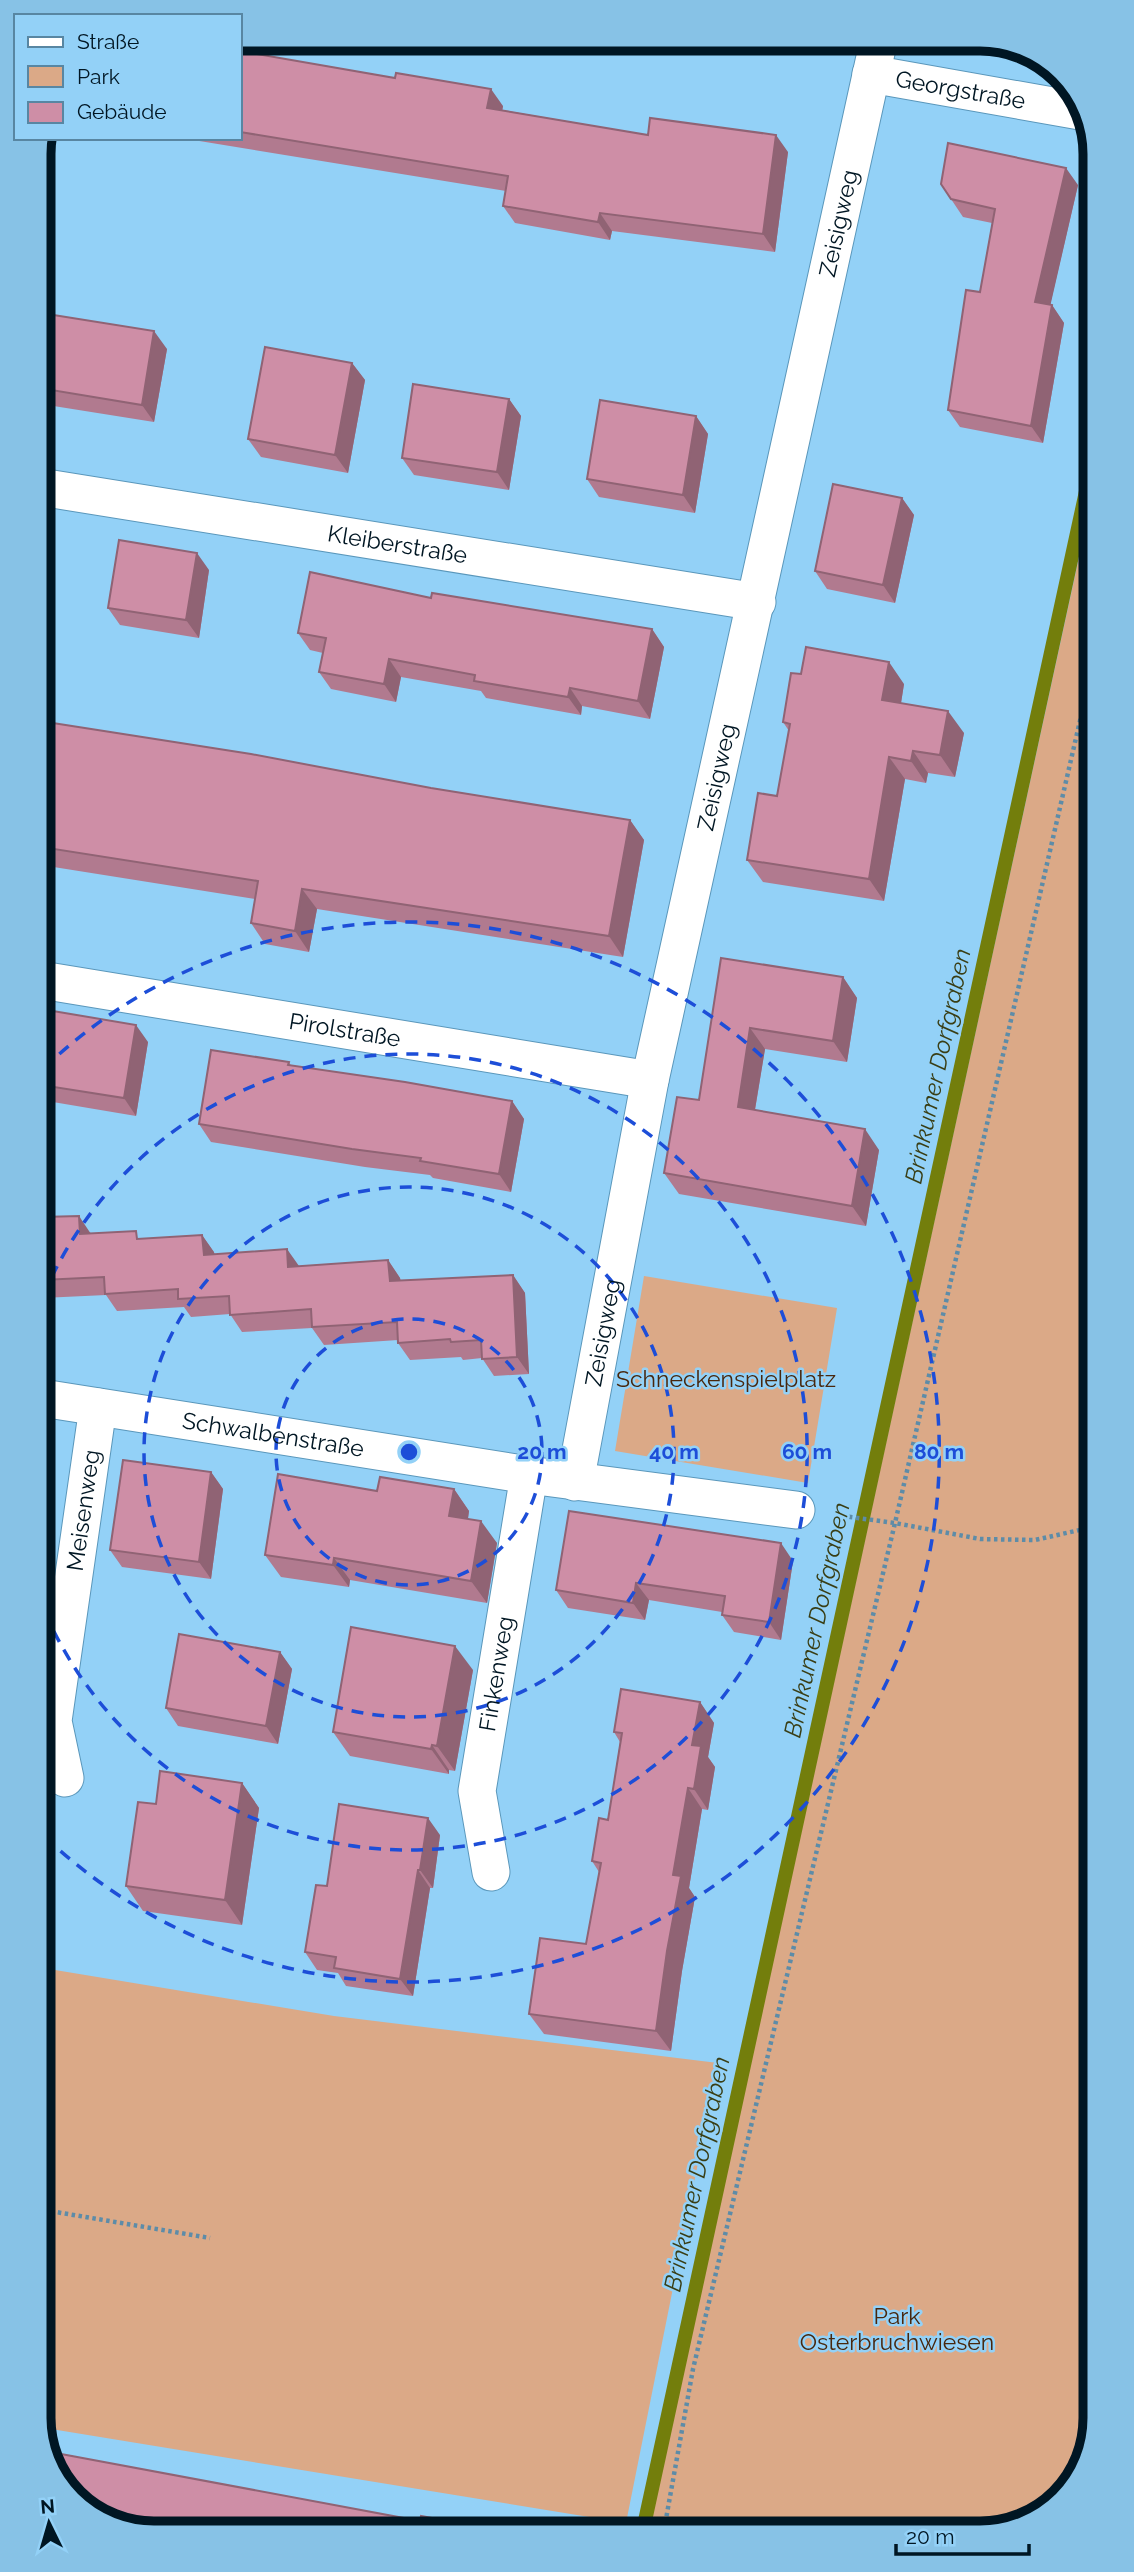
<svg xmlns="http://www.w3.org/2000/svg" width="1134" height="2572" font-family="Raleway,sans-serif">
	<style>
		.green { fill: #dba987 }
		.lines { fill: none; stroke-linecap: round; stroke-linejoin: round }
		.stream { stroke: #737e0c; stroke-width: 14 }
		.street-casing { stroke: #5a97bb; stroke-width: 39 }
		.path { stroke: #5d8ca8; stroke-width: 4.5; stroke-dasharray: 3.5 3.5; stroke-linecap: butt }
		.street { stroke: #fff; stroke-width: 37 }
		.wall { fill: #b17a8f }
		.shaded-wall { fill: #906374 }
		.building { fill: #ce8ea6; stroke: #906374; stroke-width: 2 }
		.ring { fill: none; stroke: #1d4ed8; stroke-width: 3.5; stroke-dasharray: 12 9 }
		.labels { text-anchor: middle; stroke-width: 5; stroke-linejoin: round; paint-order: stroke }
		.street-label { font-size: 23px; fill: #001623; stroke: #93d1f7 }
		.park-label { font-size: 23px; fill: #48270d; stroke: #93d1f7 }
		.water-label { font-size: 24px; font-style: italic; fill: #393e15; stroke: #93d1f7 }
		.rim { fill: none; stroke: #001623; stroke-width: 9 }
		.centre { fill: #1d4ed8; stroke: #93d1f7; stroke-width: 3.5 }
		.ring-label { font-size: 21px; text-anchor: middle; font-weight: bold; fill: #1d4ed8; stroke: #93d1f7; stroke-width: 5; stroke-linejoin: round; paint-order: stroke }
	</style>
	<rect width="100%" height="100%" fill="#93d1f7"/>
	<!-- green -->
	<path class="green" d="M 1090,507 L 1095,2418 L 1076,2482 L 1018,2527 L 649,2530 Z
		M 644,1276 L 837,1308 L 808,1483 L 615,1451 Z
		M 43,1968 L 334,2016 L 718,2063 L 626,2523 L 45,2428 Z"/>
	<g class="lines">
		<!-- stream -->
		<path class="stream" d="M 643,2530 L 1090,473"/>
		<!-- street casing -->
		<g class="street-casing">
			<g id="street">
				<path id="s1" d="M 871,74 L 1086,112"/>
				<path id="s2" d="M 40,487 L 757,602"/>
				<path id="s3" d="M 41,980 L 650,1080"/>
				<path id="s4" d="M 42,1398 L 529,1475 L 796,1510"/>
				<path id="s5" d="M 575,1482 L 650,1080 L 879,39"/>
				<path id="s6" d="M 65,1778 L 53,1721 L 98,1407"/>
				<path id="s7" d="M 491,1872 L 477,1791 L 529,1475"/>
			</g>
		</g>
		<!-- path -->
		<path class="path" d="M 835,1515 L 895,1523 L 980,1539 L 1035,1540 L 1093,1527
			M 44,2210 L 210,2238
			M 664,2530 L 693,2369 L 895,1523 L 1091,673"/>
		<!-- street -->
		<use href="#street" class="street"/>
	</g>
	<!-- wall -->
	<path class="wall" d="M 240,51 L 503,106 L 502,110 L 648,135 L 788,152 L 775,252 L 612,231 L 610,240 L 515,223 L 503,206 L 506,191 L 181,138 L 240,138 Z
		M 941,184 L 1078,185 L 1050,305 L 1052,305 L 1064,323 L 1043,443 L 960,427 L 948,410 L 980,292 L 992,223 L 963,217 Z
		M 39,323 L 167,349 L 154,422 L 41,404 L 39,402 Z
		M 352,363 L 365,380 L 348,473 L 261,457 L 248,439 Z
		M 509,399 L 521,416 L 509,490 L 414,475 L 402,458 Z
		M 696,416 L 708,434 L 695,513 L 599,497 L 587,479 Z
		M 902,498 L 914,515 L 895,603 L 827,589 L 815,571 Z
		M 209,570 L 199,638 L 120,625 L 108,608 Z
		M 431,598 L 652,629 L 664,647 L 650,719 L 582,706 L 581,715 L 486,698 L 481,691 L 401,677 L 396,702 L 331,689 L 319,672 L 323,653 L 310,650 L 298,633 Z
		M 904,684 L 901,703 L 964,733 L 955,777 L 928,773 L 926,783 L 905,779 L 884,901 L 763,882 L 747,860 L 777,796 L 789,731 L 783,722 Z
		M 40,721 L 431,788 L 630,820 L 644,840 L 623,957 L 317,909 L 309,952 L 265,944 L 251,923 L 255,899 L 41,865 Z
		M 721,958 L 843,977 L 857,998 L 847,1062 L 765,1049 L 755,1110 L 879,1150 L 866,1226 L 679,1194 L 664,1173 L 699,1100 Z
		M 41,1009 L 148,1042 L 136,1116 L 41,1100 Z
		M 289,1062 L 291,1066 L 512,1101 L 524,1119 L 511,1192 L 433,1178 L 430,1175 L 365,1167 L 211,1142 L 199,1124 Z
		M 42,1217 L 91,1233 L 142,1239 L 202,1235 L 215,1254 L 299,1266 L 388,1260 L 400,1278 L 401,1281 L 513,1275 L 525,1293 L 529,1374 L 494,1376 L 482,1358 L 463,1360 L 461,1357 L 410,1360 L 398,1343 L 398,1340 L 324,1345 L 312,1328 L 242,1332 L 230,1314 L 191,1317 L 184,1307 L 117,1311 L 106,1295 L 42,1298 Z
		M 211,1472 L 223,1489 L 211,1579 L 122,1567 L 110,1550 Z
		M 454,1489 L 469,1511 L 468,1519 L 497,1543 L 487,1603 L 350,1580 L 349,1587 L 281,1577 L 265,1555 L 377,1491 Z
		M 793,1561 L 781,1640 L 734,1632 L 722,1615 L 722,1612 L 649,1600 L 645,1620 L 568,1608 L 556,1590 Z
		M 280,1652 L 292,1669 L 278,1744 L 178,1726 L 166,1708 Z
		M 473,1670 L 455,1771 L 449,1770 L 449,1774 L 350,1756 L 333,1732 Z
		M 700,1702 L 714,1723 L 708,1757 L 715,1767 L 708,1810 L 702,1809 L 689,1888 L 695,1897 L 682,1971 L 671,2051 L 544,2034 L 529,2014 L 586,1944 L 599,1872 L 592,1861 L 608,1820 L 620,1742 L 614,1732 Z
		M 242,1783 L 259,1808 L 242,1925 L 143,1911 L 126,1886 L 156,1804 Z
		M 440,1835 L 433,1888 L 430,1888 L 413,1996 L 346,1986 L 338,1973 L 317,1970 L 305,1952 L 327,1886 Z"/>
	<!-- shaded-wall -->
	<path class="shaded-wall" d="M 491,89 L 503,106 L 500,125 L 487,108 Z
		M 776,135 L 788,152 L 775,252 L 763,234 Z
		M 1066,168 L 1078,185 L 1047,320 L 1035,302 Z
		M 600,213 L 612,231 L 610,240 L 598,222 Z
		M 1052,305 L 1064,323 L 1043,443 L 1031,426 Z
		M 154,331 L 167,349 L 154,422 L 142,405 Z
		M 352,363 L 365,380 L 348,473 L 335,455 Z
		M 509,399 L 521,416 L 509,490 L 497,472 Z
		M 696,416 L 708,434 L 695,513 L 683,495 Z
		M 902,498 L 914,515 L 895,603 L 883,585 Z
		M 197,553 L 209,570 L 199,638 L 186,620 Z
		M 652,629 L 664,647 L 650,719 L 638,701 Z
		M 389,659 L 401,677 L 396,702 L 384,684 Z
		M 889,662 L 904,684 L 898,722 L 882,700 Z
		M 570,688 L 582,706 L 581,715 L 568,697 Z
		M 948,711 L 964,733 L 955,777 L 940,755 Z
		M 913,751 L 928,773 L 926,783 L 911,761 Z
		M 889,757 L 905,779 L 884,901 L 869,879 Z
		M 630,820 L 644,840 L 623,957 L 609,936 Z
		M 302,889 L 317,909 L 309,952 L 295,931 Z
		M 843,977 L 857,998 L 847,1062 L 833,1041 Z
		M 136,1025 L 148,1042 L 136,1116 L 124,1098 Z
		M 750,1028 L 765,1049 L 752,1127 L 738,1107 Z
		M 512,1101 L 524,1119 L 511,1192 L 499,1174 Z
		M 865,1129 L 879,1150 L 866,1226 L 852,1206 Z
		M 79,1216 L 91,1234 L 80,1234 Z
		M 202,1235 L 214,1252 L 216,1272 L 204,1255 Z
		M 287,1249 L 299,1266 L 288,1267 Z
		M 388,1260 L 400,1278 L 402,1299 L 390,1281 Z
		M 513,1275 L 525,1293 L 529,1374 L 517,1357 Z
		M 211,1472 L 223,1489 L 211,1579 L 199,1562 Z
		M 454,1489 L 469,1511 L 465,1538 L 449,1516 Z
		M 481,1521 L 497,1543 L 487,1603 L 471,1581 Z
		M 781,1543 L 793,1561 L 781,1640 L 769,1622 Z
		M 334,1558 L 350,1580 L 349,1587 L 333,1565 Z
		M 636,1583 L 649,1600 L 645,1620 L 633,1603 Z
		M 455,1646 L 473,1670 L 455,1771 L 437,1746 Z
		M 280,1652 L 292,1669 L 278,1744 L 266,1726 Z
		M 700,1702 L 714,1723 L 708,1757 L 715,1767 L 708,1810 L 694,1789 L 692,1745 Z
		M 432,1745 L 449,1770 L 449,1774 L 431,1749 Z
		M 242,1783 L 259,1808 L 242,1925 L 225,1900 Z
		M 688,1788 L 702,1809 L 689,1888 L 695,1897 L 682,1971 L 671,2051 L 656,2031 L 673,1875 Z
		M 428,1818 L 440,1835 L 433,1888 L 420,1870 Z
		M 418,1870 L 430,1888 L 413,1996 L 400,1979 Z"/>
	<!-- building -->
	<path class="building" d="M 240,51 L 395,78 L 396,73 L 491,89 L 487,108 L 648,135 L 650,118 L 776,135 L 763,234 L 600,213 L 598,222 L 503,206 L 508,176 L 240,132 Z
		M 948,143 L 1066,168 L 1035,302 L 1052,305 L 1031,426 L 948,410 L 966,290 L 980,292 L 995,209 L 951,199 L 941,184 Z
		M 41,313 L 154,331 L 142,405 L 39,388 L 39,323 Z
		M 265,347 L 352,363 L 335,455 L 248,439 Z
		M 413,384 L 509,399 L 497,472 L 402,458 Z
		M 600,400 L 696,416 L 683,495 L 587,479 Z
		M 833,484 L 902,498 L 883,585 L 815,571 Z
		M 119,540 L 197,553 L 186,620 L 108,608 Z
		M 310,572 L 431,598 L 432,593 L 652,629 L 638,701 L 570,688 L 568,697 L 474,681 L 475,675 L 389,659 L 384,684 L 319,672 L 326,638 L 298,633 Z
		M 806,647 L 889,662 L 882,700 L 948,711 L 940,755 L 913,751 L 911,761 L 889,757 L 869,879 L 747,860 L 758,793 L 777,796 L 790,724 L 783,722 L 791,673 L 801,674 Z
		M 40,721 L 251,754 L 431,788 L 630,820 L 609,936 L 302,889 L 295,931 L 251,923 L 258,881 L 41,847 Z
		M 721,958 L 843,977 L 833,1041 L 750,1028 L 738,1107 L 865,1129 L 852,1206 L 664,1173 L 677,1097 L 699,1100 Z
		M 41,1009 L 136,1025 L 124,1098 L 41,1085 Z
		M 211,1050 L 289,1062 L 288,1065 L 405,1082 L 512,1101 L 499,1174 L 420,1161 L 421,1158 L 352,1149 L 199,1124 Z
		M 79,1216 L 80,1234 L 136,1231 L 137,1239 L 202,1235 L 204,1255 L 287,1249 L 288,1267 L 388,1260 L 390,1281 L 513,1275 L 517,1357 L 482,1359 L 481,1340 L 451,1342 L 450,1339 L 398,1343 L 397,1322 L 312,1327 L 311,1309 L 230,1315 L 229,1296 L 178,1299 L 178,1289 L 105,1294 L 104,1277 L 42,1280 L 42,1217 Z
		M 123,1460 L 211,1472 L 199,1562 L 110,1550 Z
		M 278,1474 L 377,1491 L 380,1477 L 454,1489 L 449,1516 L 481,1521 L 471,1581 L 334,1558 L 333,1565 L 265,1555 Z
		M 569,1511 L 781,1543 L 769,1622 L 722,1615 L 725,1596 L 636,1583 L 633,1603 L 556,1590 Z
		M 351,1627 L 455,1646 L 437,1746 L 432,1745 L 431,1749 L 333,1732 Z
		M 179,1634 L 280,1652 L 266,1726 L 166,1708 Z
		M 621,1689 L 700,1702 L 692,1745 L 701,1746 L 694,1789 L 688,1788 L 673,1875 L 681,1876 L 667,1951 L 656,2031 L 529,2014 L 540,1938 L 586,1944 L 601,1863 L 592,1861 L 599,1818 L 608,1820 L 622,1733 L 614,1732 Z
		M 160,1771 L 242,1783 L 225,1900 L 126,1886 L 138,1802 L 156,1804 Z
		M 339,1804 L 428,1818 L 420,1870 L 418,1870 L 400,1979 L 334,1968 L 336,1957 L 305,1952 L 316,1885 L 327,1886 Z
		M 45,2451 L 420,2521 L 421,2516 L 501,2531 L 146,2533 L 84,2510 L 45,2455 Z"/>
	<!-- distance rings -->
	<g class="ring">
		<circle cx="409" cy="1452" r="133"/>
		<circle cx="409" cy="1452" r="265"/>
		<path d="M43 1296A398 398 0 1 1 43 1608"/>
		<path d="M44 1068A530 530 0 1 1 44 1836"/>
	</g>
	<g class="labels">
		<!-- street labels -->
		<g class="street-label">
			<text dy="8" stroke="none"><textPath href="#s1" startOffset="91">Georgstraße</textPath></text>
			<text dy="8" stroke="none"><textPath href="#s5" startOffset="1286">Zeisigweg</textPath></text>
			<text dy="8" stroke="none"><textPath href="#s2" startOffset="362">Kleiberstraße</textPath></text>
			<text dy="8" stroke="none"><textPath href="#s5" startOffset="719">Zeisigweg</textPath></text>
			<text dy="8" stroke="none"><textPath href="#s3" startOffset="308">Pirolstraße</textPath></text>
			<text dy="8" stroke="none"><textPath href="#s5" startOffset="152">Zeisigweg</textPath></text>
			<text dy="8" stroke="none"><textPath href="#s4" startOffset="234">Schwalbenstraße</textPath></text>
			<text dy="8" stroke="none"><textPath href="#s6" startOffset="271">Meisenweg</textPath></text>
			<text dy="8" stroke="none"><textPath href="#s7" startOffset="201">Finkenweg</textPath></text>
		</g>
		<!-- park labels -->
		<g class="park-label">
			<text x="726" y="1387">Schneckenspielplatz</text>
			<text x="897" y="2324">Park<tspan x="897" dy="26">Osterbruchwiesen</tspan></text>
		</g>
		<!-- water labels -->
		<g class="water-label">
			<text transform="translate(938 1066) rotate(-78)" y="8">Brinkumer Dorfgraben</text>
			<text transform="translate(817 1620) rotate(-78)" y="8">Brinkumer Dorfgraben</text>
			<text transform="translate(697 2174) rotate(-78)" y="8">Brinkumer Dorfgraben</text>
		</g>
	</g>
	<!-- crop -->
	<path d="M0 0H1134V2572H0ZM154 51H980A103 103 0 0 1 1083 154V2418A103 103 0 0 1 980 2521H154A103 103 0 0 1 51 2418V154A103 103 0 0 1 154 51Z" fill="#87c2e6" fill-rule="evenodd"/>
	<path class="rim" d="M154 51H980A103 103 0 0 1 1083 154V2418A103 103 0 0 1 980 2521H154A103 103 0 0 1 51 2418V154A103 103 0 0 1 154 51Z"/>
	<circle cx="409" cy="1452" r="10" class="centre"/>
	<g class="ring-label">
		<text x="542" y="1459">20 m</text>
		<text x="674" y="1459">40 m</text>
		<text x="807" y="1459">60 m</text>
		<text x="939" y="1459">80 m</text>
	</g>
	<!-- legend -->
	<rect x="14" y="14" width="228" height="126" fill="#93d1f7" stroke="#5886a2" stroke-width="2"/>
	<rect x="28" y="37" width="35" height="10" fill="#ffffff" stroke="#5886a2" stroke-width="2"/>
	<text x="77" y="49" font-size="21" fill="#001623">Straße</text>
	<rect x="28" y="66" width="35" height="21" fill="#dba987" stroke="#5886a2" stroke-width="2"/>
	<text x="77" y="84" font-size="21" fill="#001623">Park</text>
	<rect x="28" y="102" width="35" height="21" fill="#ce8ea6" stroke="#5886a2" stroke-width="2"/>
	<text x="77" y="119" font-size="21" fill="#001623">Gebäude</text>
	<!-- north arrow -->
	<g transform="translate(49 2523) rotate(355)" stroke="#93d1f7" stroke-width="5" paint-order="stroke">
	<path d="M0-5L12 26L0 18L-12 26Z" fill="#001623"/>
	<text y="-10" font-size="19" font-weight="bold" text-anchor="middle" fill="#001623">N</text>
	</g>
	<!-- scale -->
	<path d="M896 2544v10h133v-10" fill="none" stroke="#001623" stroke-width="3.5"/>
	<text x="906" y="2544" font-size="21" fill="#001623" stroke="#93d1f7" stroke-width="5" paint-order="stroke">20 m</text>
</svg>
